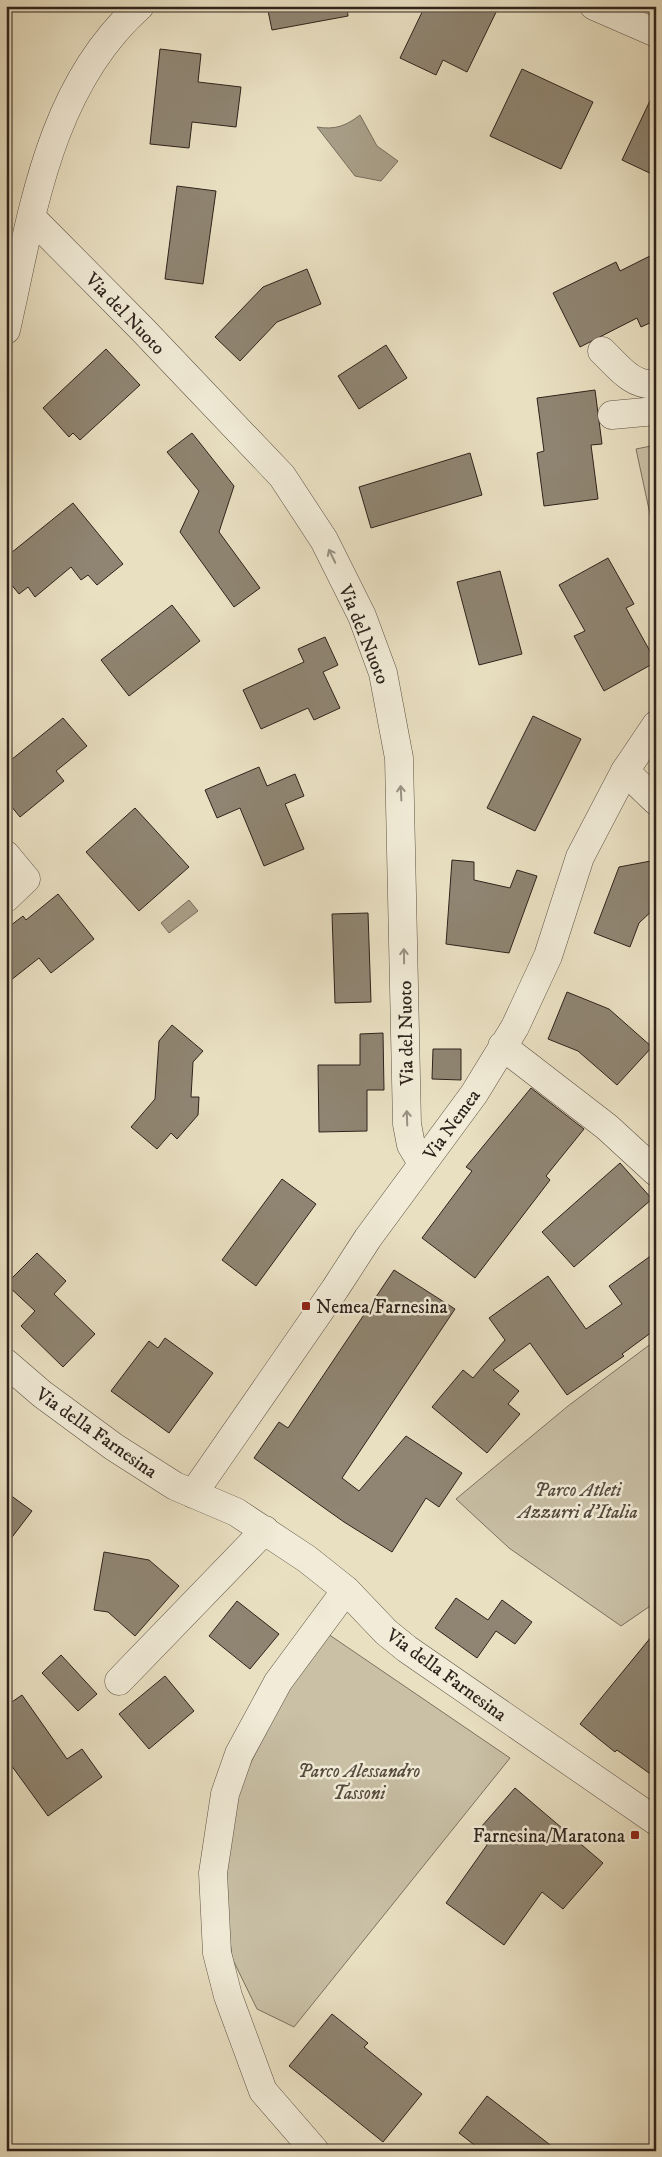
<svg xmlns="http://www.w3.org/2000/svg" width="662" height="2157" font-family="'IM FELL DW Pica',serif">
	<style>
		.green { fill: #c9c0a6; stroke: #7c7261 }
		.water { fill: #a9a08a; stroke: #786e5e }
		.building { fill: #8f8572; stroke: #2e231c }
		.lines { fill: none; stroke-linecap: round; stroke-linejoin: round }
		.minor-casing { stroke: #5d5246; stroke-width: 29 }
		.tertiary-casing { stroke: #5d5246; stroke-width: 29 }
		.minor { stroke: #f1ebd7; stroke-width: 28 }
		.tertiary { stroke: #f1ebd7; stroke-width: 28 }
		.oneway { stroke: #999183 }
		.poi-dot { fill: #8f2418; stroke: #f1ebd7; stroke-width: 2 }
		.labels { text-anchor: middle; stroke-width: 5; stroke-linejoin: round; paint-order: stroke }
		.street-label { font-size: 19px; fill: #2e231c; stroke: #f1ebd7 }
		.poi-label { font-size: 19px; fill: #2e231c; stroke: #f1ebd7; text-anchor: start }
		.park-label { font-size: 19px; font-style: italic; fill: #554a3e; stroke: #f1ebd7 }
	</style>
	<rect width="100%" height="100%" fill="#e9e0c2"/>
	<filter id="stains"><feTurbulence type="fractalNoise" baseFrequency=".004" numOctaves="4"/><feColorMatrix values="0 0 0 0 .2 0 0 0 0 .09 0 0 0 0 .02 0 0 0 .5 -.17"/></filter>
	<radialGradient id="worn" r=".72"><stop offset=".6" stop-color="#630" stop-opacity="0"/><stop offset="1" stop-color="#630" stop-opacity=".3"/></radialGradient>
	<!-- green -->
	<path class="green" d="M 656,445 L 656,542 L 636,449 Z
		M 656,1340 L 656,1602 L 621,1626 L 509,1548 L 456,1499 L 568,1406 Z
		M 328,1634 L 510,1758 L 294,2027 L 257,2009 L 232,1958 L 224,1888 L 235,1793 L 294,1679 Z"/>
	<!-- water -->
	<path class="water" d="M 360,115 L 377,146 L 398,161 L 381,181 L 355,176 L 317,127 C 335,130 346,126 360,115 Z
		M 189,900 L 198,911 L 169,933 L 161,923 Z"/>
	<!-- building -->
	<path class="building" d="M 267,6 L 347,6 L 348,16 L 272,30 Z
		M 425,6 L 499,6 L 467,72 L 443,60 L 436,75 L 400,58 Z
		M 160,49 L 201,54 L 198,82 L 241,87 L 236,127 L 192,122 L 189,148 L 150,144 Z
		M 522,69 L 593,102 L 561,169 L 490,136 Z
		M 656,88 L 656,176 L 622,160 Z
		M 177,186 L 216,191 L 203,284 L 165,279 Z
		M 656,253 L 656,320 L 641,327 L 637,318 L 580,347 L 553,293 L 616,262 L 620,271 Z
		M 307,269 L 321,304 L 277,322 L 240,361 L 215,337 L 263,287 Z
		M 386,345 L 407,378 L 359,409 L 338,376 Z
		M 106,349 L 140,385 L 80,440 L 73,433 L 69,437 L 43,408 Z
		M 595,390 L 602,444 L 591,445 L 598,499 L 544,506 L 537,453 L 544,451 L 537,398 Z
		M 192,433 L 234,486 L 219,532 L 260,588 L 234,607 L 180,532 L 199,491 L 167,452 Z
		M 470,453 L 482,495 L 371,528 L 359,487 Z
		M 73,503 L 123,564 L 97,585 L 88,575 L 81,580 L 71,567 L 35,597 L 28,587 L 19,594 L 6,578 L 6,557 Z
		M 608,558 L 634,604 L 626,608 L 656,662 L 604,691 L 574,636 L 585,631 L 559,585 Z
		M 500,571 L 522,654 L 479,665 L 457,582 Z
		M 172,605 L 200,641 L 129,696 L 101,660 Z
		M 325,637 L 338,665 L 323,672 L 340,708 L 314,720 L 308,708 L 261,729 L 243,690 L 304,662 L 298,649 Z
		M 533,716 L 581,739 L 535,831 L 487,808 Z
		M 63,718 L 87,746 L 56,771 L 64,781 L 20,817 L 6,800 L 6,764 Z
		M 259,767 L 267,786 L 295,774 L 304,796 L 285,804 L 304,849 L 264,866 L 240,808 L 217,818 L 205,790 Z
		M 135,808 L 189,867 L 139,911 L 86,852 Z
		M 452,860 L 474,862 L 474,880 L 510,888 L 517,870 L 537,876 L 509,953 L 446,944 Z
		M 656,860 L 656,907 L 639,923 L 630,947 L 594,933 L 619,867 Z
		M 58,894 L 94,939 L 51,973 L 39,958 L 6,984 L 6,929 L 23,916 L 26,920 Z
		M 368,913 L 371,1002 L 335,1003 L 332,914 Z
		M 567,992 L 609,1009 L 652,1047 L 617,1085 L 578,1051 L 548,1039 Z
		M 172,1025 L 203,1051 L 193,1062 L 191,1097 L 199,1097 L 198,1115 L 177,1139 L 171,1133 L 157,1149 L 131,1127 L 155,1099 L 159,1041 Z
		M 383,1033 L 384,1090 L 367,1090 L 367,1131 L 319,1132 L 318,1065 L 360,1065 L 360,1034 Z
		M 433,1049 L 461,1049 L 461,1080 L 432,1079 Z
		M 531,1088 L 584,1129 L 546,1176 L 550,1180 L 475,1278 L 422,1238 L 472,1171 L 466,1167 Z
		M 620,1163 L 652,1199 L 574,1267 L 542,1232 Z
		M 282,1179 L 316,1204 L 256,1286 L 222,1260 Z
		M 656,1252 L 656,1329 L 622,1354 L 624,1356 L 567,1395 L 530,1343 L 493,1370 L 519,1391 L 508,1404 L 520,1414 L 487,1453 L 432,1407 L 463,1370 L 473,1378 L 505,1340 L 489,1318 L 548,1276 L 586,1329 L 622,1304 L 609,1286 Z
		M 37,1253 L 66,1281 L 54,1294 L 95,1334 L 63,1367 L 21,1326 L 35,1311 L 6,1284 Z
		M 394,1270 L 455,1309 L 342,1478 L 359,1491 L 406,1436 L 462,1473 L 439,1507 L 426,1498 L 392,1552 L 344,1522 L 254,1458 L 279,1422 L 288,1428 Z
		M 165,1338 L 213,1373 L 169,1433 L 111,1391 L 149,1341 L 158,1348 Z
		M 6,1492 L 32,1511 L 6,1545 Z
		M 104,1552 L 149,1560 L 179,1586 L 135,1636 L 108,1612 L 94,1610 Z
		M 456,1598 L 488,1620 L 502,1600 L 532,1622 L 515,1644 L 496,1631 L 477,1658 L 435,1628 Z
		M 237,1601 L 279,1634 L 250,1669 L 209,1636 Z
		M 656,1631 L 656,1778 L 617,1750 L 615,1752 L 580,1724 Z
		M 61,1655 L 97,1694 L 78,1711 L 42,1673 Z
		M 165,1676 L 194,1711 L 149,1749 L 119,1714 Z
		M 22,1695 L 67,1759 L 82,1749 L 102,1777 L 48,1816 L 6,1758 L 6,1706 Z
		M 515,1788 L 603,1863 L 563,1909 L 542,1892 L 504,1945 L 446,1903 L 487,1845 L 475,1834 Z
		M 332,2014 L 368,2043 L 364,2047 L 422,2094 L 383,2142 L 289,2066 Z
		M 487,2096 L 558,2151 L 482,2151 L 459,2133 Z"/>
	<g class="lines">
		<!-- minor casing -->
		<g class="minor-casing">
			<path id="minor" d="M 594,6 L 656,33
				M 32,218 L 142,329 L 282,476 L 324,540 L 362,616 L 383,673 L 399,758 L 407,1124 L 411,1145 L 422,1163
				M 6,330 C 32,216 48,88 140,6
				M 602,351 C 618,366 632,387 656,384
				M 612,415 L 656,411
				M 6,855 L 26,879 L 6,898
				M 502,1046 L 607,1127 L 656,1172
				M 6,1363 L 42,1394 L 114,1447 L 175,1486 L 236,1512 L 307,1559 L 346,1590 L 386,1632 L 407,1649 L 656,1821
				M 193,1494 L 335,1289 L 368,1238 L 474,1094 L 515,1027 L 548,956 L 580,857 L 625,771
				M 119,1681 L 265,1530
				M 315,2151 L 263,2091 L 228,1996 L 217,1953 L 213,1873 L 225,1794 L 239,1754 L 278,1682 L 346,1590"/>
		</g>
		<!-- tertiary casing -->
		<g class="tertiary-casing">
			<path id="tertiary" d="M 656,725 L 625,771 L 656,801"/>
		</g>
		<!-- minor -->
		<use href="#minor" class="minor"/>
		<!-- tertiary -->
		<use href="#tertiary" class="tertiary"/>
	</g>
	<!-- one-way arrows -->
	<defs><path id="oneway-shaft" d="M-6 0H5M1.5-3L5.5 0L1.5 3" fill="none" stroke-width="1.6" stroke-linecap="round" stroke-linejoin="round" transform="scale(1.25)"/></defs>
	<g class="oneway">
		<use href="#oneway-shaft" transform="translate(332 556) rotate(-116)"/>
		<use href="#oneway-shaft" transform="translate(401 793) rotate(-93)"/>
		<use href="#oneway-shaft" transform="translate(404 956) rotate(-91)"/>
		<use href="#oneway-shaft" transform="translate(407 1118) rotate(-92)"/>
	</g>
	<!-- markers -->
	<g class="poi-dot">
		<rect x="301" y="1301" width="10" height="10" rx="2.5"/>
		<rect x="630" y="1830" width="10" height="10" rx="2.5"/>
	</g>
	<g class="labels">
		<!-- street labels -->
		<g class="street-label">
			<text transform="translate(126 313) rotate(46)" y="7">Via del Nuoto</text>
			<text transform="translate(365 634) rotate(68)" y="7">Via del Nuoto</text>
			<text transform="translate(405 1033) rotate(-91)" y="7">Via del Nuoto</text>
			<text transform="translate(451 1124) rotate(-54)" y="7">Via Nemea</text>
			<text transform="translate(97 1432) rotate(35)" y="7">Via della Farnesina</text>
			<text transform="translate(447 1674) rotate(36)" y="7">Via della Farnesina</text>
		</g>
		<!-- poi labels -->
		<g class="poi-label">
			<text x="316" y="1313">Nemea/Farnesina</text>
			<text x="625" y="1842" text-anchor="end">Farnesina/Maratona</text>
		</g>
		<!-- park labels -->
		<g class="park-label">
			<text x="578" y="1496">Parco Atleti<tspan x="578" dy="22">Azzurri d'Italia</tspan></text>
			<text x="359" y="1777">Parco Alessandro<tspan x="359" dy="22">Tassoni</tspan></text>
		</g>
	</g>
	<!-- margin -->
	<rect width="662" height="2157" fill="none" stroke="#e9e0c2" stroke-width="25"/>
	<rect x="8" y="8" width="647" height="2142" fill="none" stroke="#2e231c" stroke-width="2.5"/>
	<rect x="12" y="12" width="637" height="2132" fill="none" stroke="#2e231c"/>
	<rect width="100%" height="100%" filter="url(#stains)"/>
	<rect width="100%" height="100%" fill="url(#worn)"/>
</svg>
